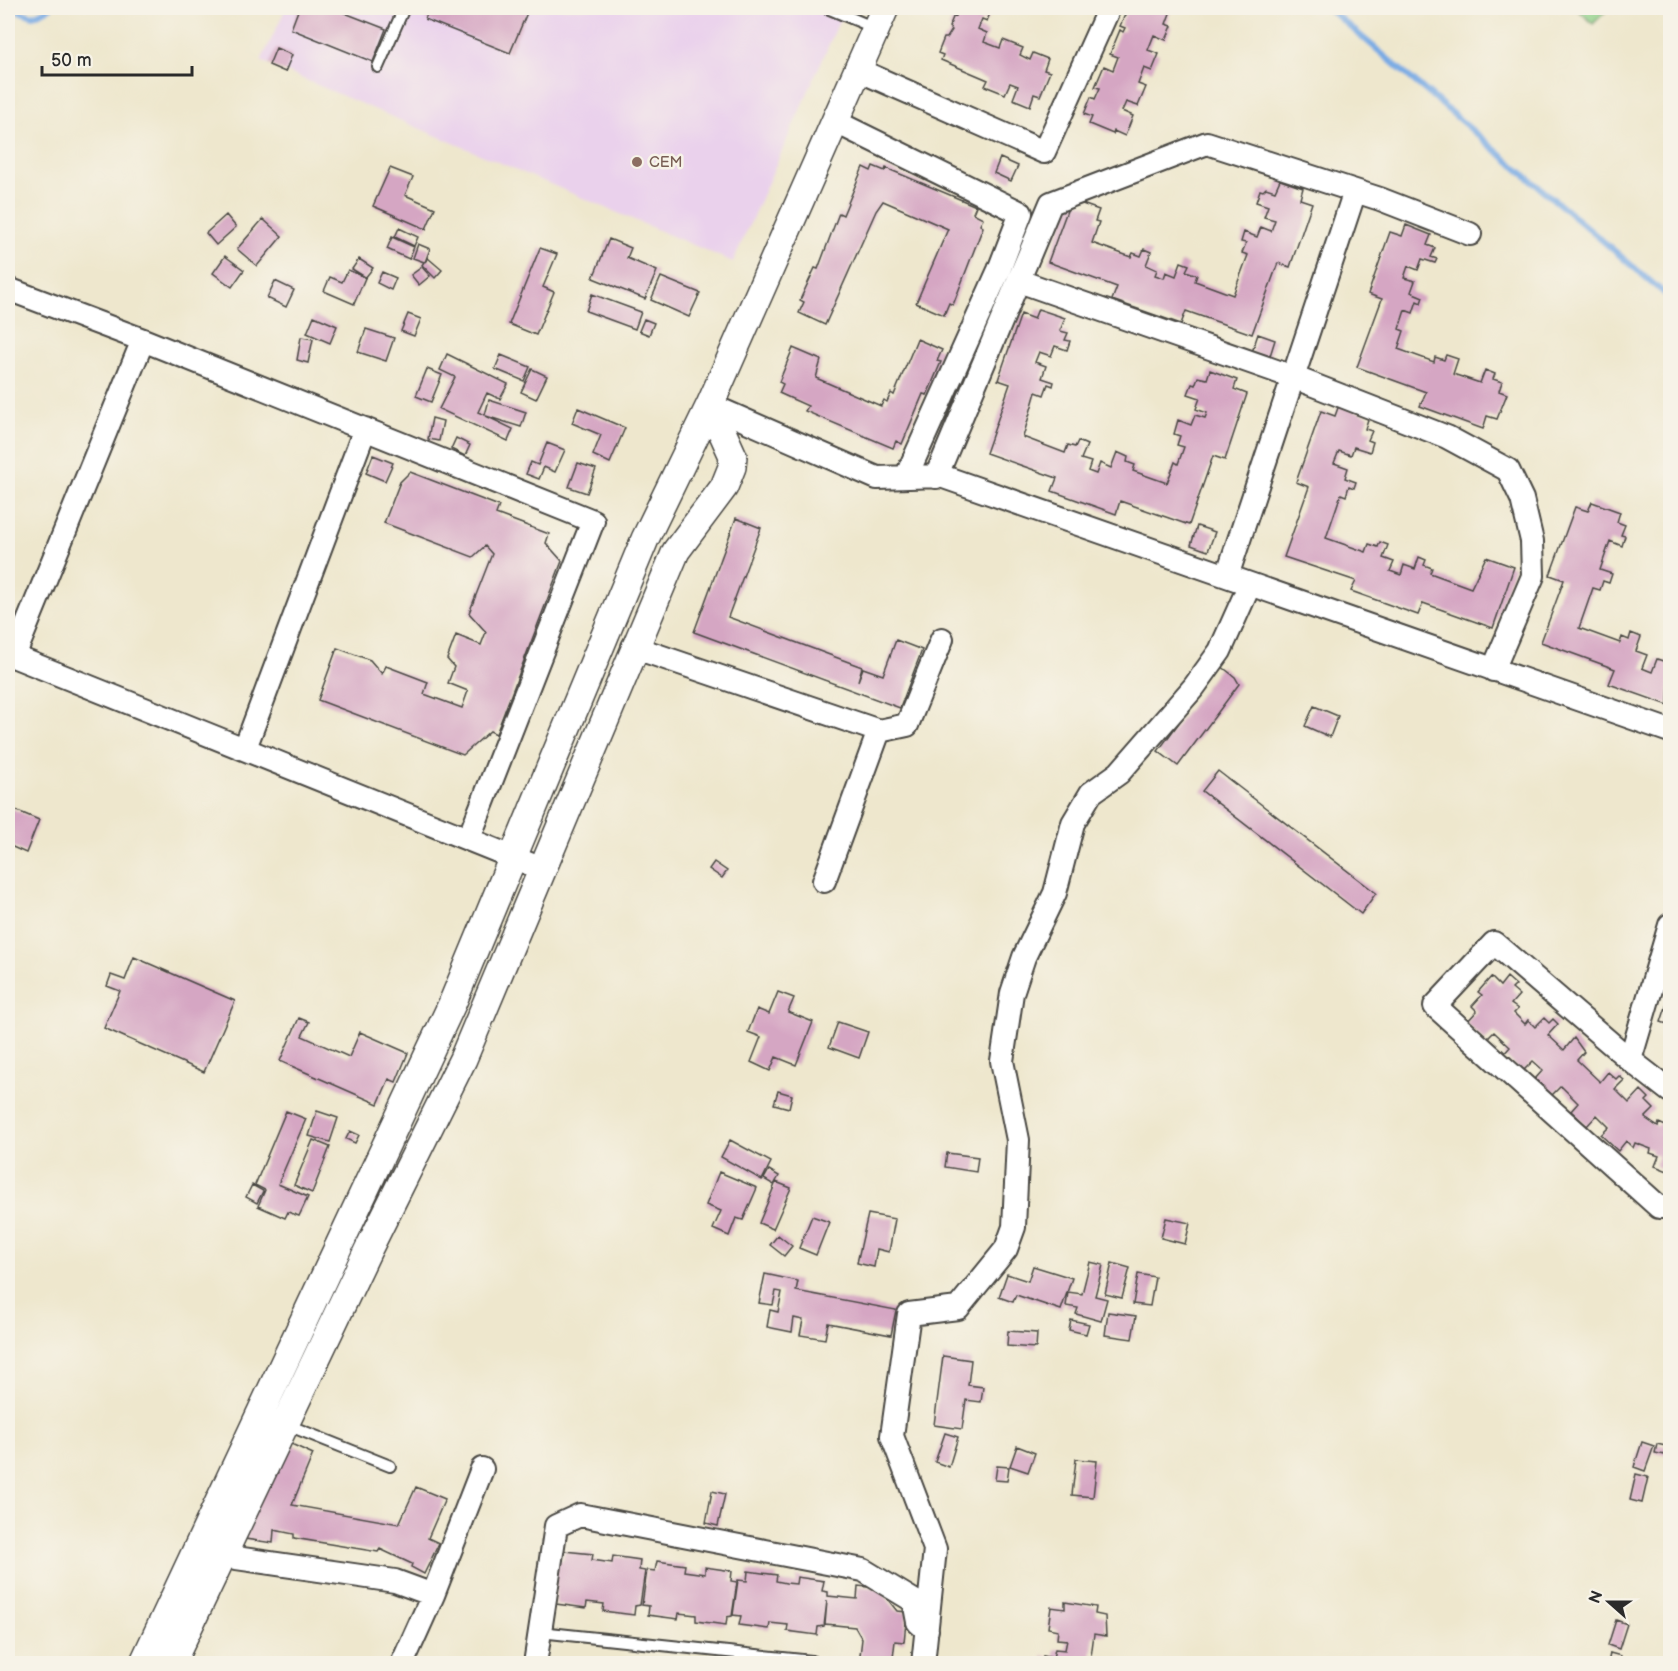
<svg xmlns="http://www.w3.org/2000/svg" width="1678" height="1671" font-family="'Balsamiq Sans',sans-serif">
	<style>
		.built { fill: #ead1ec }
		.green { fill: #8fd087; stroke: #5d7e59; stroke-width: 1.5 }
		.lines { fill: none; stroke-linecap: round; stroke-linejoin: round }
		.stream { stroke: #78aae4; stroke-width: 6 }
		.building { fill: #d5a6c3 }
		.service-casing { stroke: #484743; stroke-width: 14 }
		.minor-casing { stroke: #484743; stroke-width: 26 }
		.tertiary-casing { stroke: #484743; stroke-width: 30 }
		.service { stroke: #fff; stroke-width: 10 }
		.minor { stroke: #fff; stroke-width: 22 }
		.tertiary { stroke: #fff; stroke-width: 27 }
		.education-dot { fill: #8d6e63; stroke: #f7f3e8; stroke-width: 2 }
		.labels { text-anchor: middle; stroke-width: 5; stroke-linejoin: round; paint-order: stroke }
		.education-label { font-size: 15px; fill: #785e54; stroke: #f7f3e8; text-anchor: start }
	</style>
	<rect width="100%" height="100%" fill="#f7f3e8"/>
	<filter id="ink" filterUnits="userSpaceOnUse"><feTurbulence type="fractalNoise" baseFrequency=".0167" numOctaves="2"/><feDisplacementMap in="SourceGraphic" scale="12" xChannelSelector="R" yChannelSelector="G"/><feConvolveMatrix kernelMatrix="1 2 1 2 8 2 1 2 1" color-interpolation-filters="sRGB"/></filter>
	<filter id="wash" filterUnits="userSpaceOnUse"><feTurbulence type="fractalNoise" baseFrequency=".008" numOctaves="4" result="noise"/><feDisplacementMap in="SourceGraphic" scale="24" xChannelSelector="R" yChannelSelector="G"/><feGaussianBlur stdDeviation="1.35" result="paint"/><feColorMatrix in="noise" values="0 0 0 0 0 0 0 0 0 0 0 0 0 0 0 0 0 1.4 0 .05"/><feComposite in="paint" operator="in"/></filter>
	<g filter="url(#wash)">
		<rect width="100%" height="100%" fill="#eee7cd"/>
		<!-- built -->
		<path class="built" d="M 286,8 L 845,8 L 733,262 L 261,61 Z"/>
		<!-- green -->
		<path class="green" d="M 1576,8 L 1609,8 L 1593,24 Z"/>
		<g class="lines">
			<!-- stream -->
			<path class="stream" d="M 8,8 L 33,16 L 50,8
				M 1328,8 L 1670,298"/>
		</g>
		<g id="blocks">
			<!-- building -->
			<path class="building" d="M 299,8 L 332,8 L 386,29 L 373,62 L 291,29 Z
				M 429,8 L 529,8 L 510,53 L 425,19 Z
				M 963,8 L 992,8 L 987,21 L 982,19 L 978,29 L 987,33 L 984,42 L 1000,48 L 1003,40 L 1023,48 L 1020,55 L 1030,60 L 1033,53 L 1048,59 L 1044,70 L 1050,72 L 1040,96 L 1034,94 L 1030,106 L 1013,99 L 1018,86 L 1010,83 L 1005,94 L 985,86 L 988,80 L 941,60 L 943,55 L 938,53 L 944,38 L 947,38 L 952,30 L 949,27 L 954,15 L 956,16 L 958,10 L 962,12 Z
				M 1128,8 L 1172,8 L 1166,24 L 1172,26 L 1166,40 L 1154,35 L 1148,50 L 1159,54 L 1152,71 L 1144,68 L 1138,84 L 1146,87 L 1138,106 L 1126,102 L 1122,111 L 1133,116 L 1125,136 L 1114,131 L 1113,134 L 1089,124 L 1092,117 L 1084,114 L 1091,97 L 1095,99 L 1100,88 L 1095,87 L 1104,66 L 1113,70 L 1118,57 L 1110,54 L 1120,30 L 1123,32 L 1125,28 L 1120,26 Z
				M 276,48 L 292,55 L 285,72 L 269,65 Z
				M 1000,158 L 1018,166 L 1011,181 L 994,173 Z
				M 873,166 L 885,171 L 886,168 L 976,206 L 973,213 L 983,218 L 980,225 L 983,227 L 953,305 L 949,303 L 944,315 L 916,303 L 948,229 L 883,201 L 876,211 L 825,325 L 799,313 L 804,302 L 800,300 L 815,268 L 818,269 L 839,213 L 843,215 L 863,167 L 871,171 Z
				M 390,168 L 413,177 L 405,195 L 435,208 L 426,229 L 373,206 Z
				M 1280,180 L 1303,188 L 1300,199 L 1312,203 L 1290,267 L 1278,263 L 1252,334 L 1186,311 L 1181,324 L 1112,300 L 1117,287 L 1048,262 L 1071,200 L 1099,210 L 1095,221 L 1099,222 L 1092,243 L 1131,257 L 1133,253 L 1141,256 L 1144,249 L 1151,252 L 1146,265 L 1157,270 L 1155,275 L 1164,278 L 1166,272 L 1176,276 L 1181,262 L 1189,265 L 1186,271 L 1197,275 L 1195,281 L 1233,295 L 1248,255 L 1242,253 L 1246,243 L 1241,242 L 1244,232 L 1257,237 L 1261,227 L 1271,231 L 1275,220 L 1264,217 L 1268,206 L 1256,202 L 1260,190 L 1263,191 L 1266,188 L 1275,191 Z
				M 226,215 L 236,227 L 216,245 L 206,233 Z
				M 263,219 L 282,236 L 257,266 L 237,249 Z
				M 1406,225 L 1431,235 L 1427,245 L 1435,248 L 1431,257 L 1437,259 L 1435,263 L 1422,259 L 1418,270 L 1408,266 L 1404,278 L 1415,281 L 1411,292 L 1423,297 L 1421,303 L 1417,301 L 1413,313 L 1405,310 L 1399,329 L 1404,331 L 1398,349 L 1434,362 L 1435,357 L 1444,360 L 1446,355 L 1458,359 L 1453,374 L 1480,383 L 1485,370 L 1495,374 L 1493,379 L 1502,382 L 1499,391 L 1507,394 L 1497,419 L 1487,416 L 1483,429 L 1420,406 L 1426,392 L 1357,367 L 1382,299 L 1368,294 L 1390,232 L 1402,236 Z
				M 399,228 L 418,237 L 414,246 L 395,237 Z
				M 392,237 L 414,247 L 409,259 L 387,249 Z
				M 609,239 L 631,248 L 627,258 L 657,271 L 645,299 L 593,278 Z
				M 418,244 L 430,249 L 425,262 L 428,258 L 442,270 L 435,278 L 422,265 L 424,262 L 413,258 Z
				M 540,248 L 557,254 L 543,287 L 554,292 L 536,335 L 509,324 Z
				M 225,256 L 244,270 L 232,287 L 213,273 Z
				M 359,259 L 373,268 L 365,278 L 354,304 L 324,291 L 330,277 L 342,282 L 348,270 L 365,277 L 352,269 Z
				M 422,267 L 430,276 L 419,285 L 411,275 Z
				M 382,272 L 396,278 L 391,290 L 377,283 Z
				M 661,277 L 700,293 L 689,317 L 651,300 Z
				M 275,281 L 294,290 L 286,307 L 267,298 Z
				M 592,294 L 641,312 L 635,329 L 586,311 Z
				M 1038,309 L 1065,318 L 1060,331 L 1068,333 L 1065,340 L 1070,341 L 1067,350 L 1055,346 L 1051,356 L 1039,352 L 1035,362 L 1046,366 L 1042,378 L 1054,382 L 1053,386 L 1048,384 L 1044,395 L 1036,392 L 1023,437 L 1065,453 L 1068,445 L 1075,447 L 1078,441 L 1087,445 L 1081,459 L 1091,462 L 1088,471 L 1096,474 L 1100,463 L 1111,468 L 1117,452 L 1128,457 L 1127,462 L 1135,465 L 1133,471 L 1167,483 L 1175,462 L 1178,464 L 1184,447 L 1177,445 L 1180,436 L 1174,434 L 1178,420 L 1191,425 L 1195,415 L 1205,418 L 1207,413 L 1196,409 L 1200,398 L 1188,394 L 1192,384 L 1195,385 L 1198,377 L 1207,379 L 1210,370 L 1237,380 L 1234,389 L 1247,394 L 1225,460 L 1213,456 L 1189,525 L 1120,501 L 1116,514 L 1052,491 L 1057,478 L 986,453 L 1010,384 L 998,380 L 1021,314 L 1034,319 Z
				M 408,314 L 421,319 L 414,336 L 401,331 Z
				M 314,316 L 337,326 L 330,343 L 307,333 Z
				M 644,319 L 654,323 L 649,335 L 639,331 Z
				M 366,329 L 394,338 L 386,361 L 358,352 Z
				M 1258,334 L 1275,340 L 1269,359 L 1252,352 Z
				M 301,337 L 313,339 L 308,363 L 297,360 Z
				M 917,339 L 942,350 L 937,361 L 941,362 L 927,395 L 923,394 L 902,444 L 896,441 L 893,448 L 805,411 L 808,406 L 779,393 L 783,384 L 779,382 L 793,348 L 821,360 L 816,378 L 881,406 L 884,400 L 887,402 L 891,393 L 894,395 Z
				M 447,354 L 508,384 L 500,399 L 487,393 L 478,412 L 485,415 L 489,400 L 526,412 L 521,427 L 486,416 L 513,429 L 508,441 L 439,409 L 455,377 L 440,370 Z
				M 501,355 L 530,367 L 524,381 L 495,369 Z
				M 427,369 L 442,375 L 431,402 L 416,396 Z
				M 532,369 L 547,376 L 536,399 L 521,392 Z
				M 1339,405 L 1369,416 L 1365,429 L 1372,431 L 1368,440 L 1373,442 L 1370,452 L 1354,447 L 1351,455 L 1339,451 L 1334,463 L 1348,468 L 1345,478 L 1356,482 L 1354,488 L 1349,486 L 1346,496 L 1341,494 L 1326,538 L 1366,552 L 1369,544 L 1378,547 L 1380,542 L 1388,545 L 1383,558 L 1394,562 L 1390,571 L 1401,575 L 1404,565 L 1415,569 L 1419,557 L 1426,560 L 1424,565 L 1432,568 L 1430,573 L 1471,588 L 1486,557 L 1514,567 L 1493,628 L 1423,603 L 1418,615 L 1351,591 L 1356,581 L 1284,557 L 1309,487 L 1296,482 L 1321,411 L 1335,416 Z
				M 578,408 L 625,428 L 610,463 L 593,455 L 601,435 L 572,423 Z
				M 432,418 L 443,421 L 439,441 L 428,439 Z
				M 456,438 L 470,445 L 465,456 L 451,449 Z
				M 547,443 L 565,450 L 555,472 L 544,467 L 539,479 L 526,474 L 531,462 L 538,465 Z
				M 373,455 L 393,463 L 385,481 L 366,473 Z
				M 578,463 L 596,469 L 587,493 L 569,487 Z
				M 410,472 L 499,506 L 496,514 L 549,534 L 546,543 L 562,561 L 496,734 L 490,731 L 463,755 L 318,700 L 337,648 L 370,660 L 382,674 L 386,666 L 428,682 L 424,694 L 462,708 L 468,691 L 448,683 L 454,667 L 447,659 L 456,635 L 481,645 L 486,632 L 469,613 L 492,554 L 485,546 L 473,557 L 384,523 L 400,482 Z
				M 1592,502 L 1620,512 L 1617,522 L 1625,525 L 1621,535 L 1625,536 L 1622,546 L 1610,541 L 1600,570 L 1612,574 L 1609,583 L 1603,581 L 1600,590 L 1593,588 L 1579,628 L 1620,643 L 1622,637 L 1629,640 L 1631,633 L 1641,637 L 1636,651 L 1647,655 L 1642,668 L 1652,672 L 1657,659 L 1666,662 L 1670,649 L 1668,705 L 1609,684 L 1615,669 L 1541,642 L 1564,580 L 1550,575 L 1575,507 L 1588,511 Z
				M 736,518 L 761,528 L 728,617 L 862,667 L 858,681 L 863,668 L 883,675 L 896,640 L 922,650 L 900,708 L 694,632 Z
				M 1197,526 L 1215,532 L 1208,551 L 1191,545 Z
				M 1221,666 L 1235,677 L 1239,684 L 1178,766 L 1158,751 Z
				M 1314,706 L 1338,716 L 1330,737 L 1305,726 Z
				M 1218,771 L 1376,893 L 1361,914 L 1202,791 Z
				M 8,807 L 39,820 L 26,853 L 8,845 Z
				M 714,862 L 727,871 L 722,878 L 709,869 Z
				M 134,957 L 235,1001 L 204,1072 L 104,1028 L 120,991 L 107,986 L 111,975 L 125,980 Z
				M 1491,977 L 1500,986 L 1507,977 L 1516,985 L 1512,989 L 1519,995 L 1511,1004 L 1518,1009 L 1514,1013 L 1525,1024 L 1528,1020 L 1535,1027 L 1544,1018 L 1549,1023 L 1553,1019 L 1558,1024 L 1548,1035 L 1564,1050 L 1574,1038 L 1584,1052 L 1577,1060 L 1600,1082 L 1608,1072 L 1616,1079 L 1619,1076 L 1624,1080 L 1615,1089 L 1629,1103 L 1641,1090 L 1649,1098 L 1646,1101 L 1654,1109 L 1645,1118 L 1658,1127 L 1659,1123 L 1670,1128 L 1670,1172 L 1655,1166 L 1659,1156 L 1650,1153 L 1651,1149 L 1635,1143 L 1633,1148 L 1626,1141 L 1618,1151 L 1601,1135 L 1609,1127 L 1597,1115 L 1587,1126 L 1571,1111 L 1578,1103 L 1561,1086 L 1552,1095 L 1535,1079 L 1543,1070 L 1533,1061 L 1522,1072 L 1503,1055 L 1510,1047 L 1494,1032 L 1485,1041 L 1466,1023 L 1477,1011 L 1472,1006 L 1482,995 L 1478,992 Z
				M 778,992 L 794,998 L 788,1012 L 813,1022 L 796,1065 L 776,1057 L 770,1071 L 751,1062 L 761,1037 L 748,1032 L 757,1009 L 769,1014 Z
				M 1670,995 L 1670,1025 L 1661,1022 Z
				M 299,1018 L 309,1022 L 302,1036 L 349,1057 L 360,1032 L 408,1053 L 396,1082 L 389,1079 L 378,1104 L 280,1061 Z
				M 838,1022 L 868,1032 L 859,1058 L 829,1047 Z
				M 778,1091 L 792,1095 L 789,1108 L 774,1104 Z
				M 286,1111 L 306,1119 L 278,1184 L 308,1197 L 299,1216 L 288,1212 L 285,1218 L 258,1206 L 265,1190 L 255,1185 Z
				M 317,1111 L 338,1118 L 330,1142 L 309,1136 Z
				M 350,1131 L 359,1135 L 355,1143 L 346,1139 Z
				M 313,1140 L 330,1147 L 312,1193 L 294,1185 Z
				M 730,1140 L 771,1162 L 762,1180 L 721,1157 Z
				M 947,1153 L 978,1157 L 976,1172 L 945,1167 Z
				M 769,1170 L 779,1176 L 774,1185 L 764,1179 Z
				M 719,1172 L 757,1188 L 743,1220 L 736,1218 L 729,1236 L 713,1229 L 721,1211 L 706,1205 Z
				M 776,1182 L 791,1188 L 773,1229 L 759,1223 Z
				M 252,1185 L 263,1191 L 257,1203 L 246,1197 Z
				M 868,1214 L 895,1219 L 889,1252 L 877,1249 L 874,1267 L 857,1263 Z
				M 812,1216 L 829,1222 L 816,1255 L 799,1248 Z
				M 1166,1218 L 1190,1223 L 1185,1244 L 1161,1238 Z
				M 778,1235 L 792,1246 L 784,1256 L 770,1245 Z
				M 1090,1262 L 1103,1265 L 1095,1296 L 1107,1299 L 1101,1321 L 1076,1314 L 1078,1308 L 1066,1306 L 1068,1292 L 1082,1294 Z
				M 1112,1263 L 1130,1268 L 1122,1298 L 1105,1294 Z
				M 1033,1266 L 1072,1278 L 1061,1310 L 1016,1295 L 1013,1302 L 999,1297 L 1007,1274 L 1028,1281 Z
				M 765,1274 L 798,1281 L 796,1291 L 896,1310 L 891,1335 L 828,1323 L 825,1339 L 800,1335 L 803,1320 L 794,1318 L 792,1332 L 767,1327 L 770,1310 L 778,1312 L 782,1292 L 776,1291 L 773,1305 L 759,1303 Z
				M 1138,1274 L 1155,1277 L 1150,1306 L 1133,1304 Z
				M 1108,1312 L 1136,1316 L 1132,1339 L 1105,1335 Z
				M 1071,1320 L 1089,1324 L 1086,1334 L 1069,1330 Z
				M 1008,1331 L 1037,1333 L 1036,1348 L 1007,1346 Z
				M 943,1356 L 971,1360 L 968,1385 L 983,1387 L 981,1402 L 966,1400 L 962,1429 L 934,1425 Z
				M 945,1433 L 958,1437 L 949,1467 L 935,1462 Z
				M 287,1442 L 313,1454 L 292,1505 L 399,1524 L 416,1487 L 445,1499 L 428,1538 L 439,1543 L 424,1574 L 411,1567 L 412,1564 L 380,1549 L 378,1552 L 294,1538 L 294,1534 L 274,1530 L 273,1543 L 245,1539 L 250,1510 Z
				M 1642,1442 L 1654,1446 L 1645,1471 L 1634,1467 Z
				M 1657,1444 L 1670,1447 L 1670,1456 L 1655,1453 Z
				M 1017,1446 L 1035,1453 L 1028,1472 L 1010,1466 Z
				M 1076,1459 L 1097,1461 L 1093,1497 L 1072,1495 Z
				M 997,1466 L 1009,1467 L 1007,1481 L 995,1480 Z
				M 1636,1474 L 1648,1477 L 1642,1503 L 1630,1500 Z
				M 712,1491 L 725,1494 L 718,1526 L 706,1523 Z
				M 564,1551 L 593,1554 L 592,1560 L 612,1563 L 613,1556 L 640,1560 L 639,1570 L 645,1571 L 640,1605 L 635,1606 L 634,1615 L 603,1611 L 604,1604 L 587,1602 L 586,1608 L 556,1604 L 554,1559 L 563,1560 Z
				M 657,1561 L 685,1565 L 684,1571 L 705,1574 L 705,1567 L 732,1571 L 731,1581 L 737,1582 L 732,1616 L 727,1617 L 726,1625 L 696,1621 L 696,1615 L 679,1613 L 678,1619 L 648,1615 L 649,1606 L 642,1605 L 647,1570 L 655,1571 Z
				M 748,1571 L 777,1575 L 776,1581 L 786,1583 L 796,1584 L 797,1577 L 824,1581 L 822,1591 L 828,1592 L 828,1596 L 857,1599 L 858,1586 L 886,1589 L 885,1596 L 897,1611 L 907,1612 L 904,1642 L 895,1641 L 893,1658 L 890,1658 L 889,1664 L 859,1664 L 862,1639 L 855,1627 L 825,1624 L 827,1601 L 824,1626 L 818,1627 L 817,1635 L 787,1631 L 788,1625 L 770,1623 L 769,1629 L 739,1625 L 741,1616 L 733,1615 L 738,1580 L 747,1581 Z
				M 1065,1602 L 1096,1607 L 1095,1614 L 1105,1616 L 1106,1636 L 1094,1634 L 1090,1664 L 1042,1664 L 1043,1656 L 1053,1658 L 1055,1649 L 1065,1650 L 1067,1640 L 1057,1639 L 1058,1630 L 1048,1628 L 1051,1607 L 1065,1609 Z
				M 1616,1620 L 1627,1624 L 1619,1649 L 1608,1645 Z
				M 1610,1653 L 1621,1656 L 1619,1664 L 1608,1664 Z
				M 551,1659 L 576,1662 L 576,1664 L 551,1664 Z"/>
		</g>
	</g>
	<g filter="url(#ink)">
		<use href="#blocks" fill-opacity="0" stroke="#484743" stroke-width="1.5"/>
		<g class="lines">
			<!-- service casing -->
			<g class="service-casing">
				<path id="service" d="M 827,8 L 875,28
					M 378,67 L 404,8
					M 285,1424 L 390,1466
					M 540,1632 L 812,1661 L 811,1664"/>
			</g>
			<!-- minor casing -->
			<g class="minor-casing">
				<path id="minor" d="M 856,69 L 1044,152 L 1109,8
					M 834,121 L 1021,213 L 999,270 L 906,477
					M 1019,281 L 1293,377 L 1447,437 L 1508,470 L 1522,499 L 1532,541 L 1533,576 L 1493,670
					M 8,289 L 143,340 L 593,521 L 469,838
					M 710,405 L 877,478 L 941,476 L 1670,731
					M 936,477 L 1051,203 L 1207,143 L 1380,199 L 1470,234
					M 1227,576 L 1355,191
					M 633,647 L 879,731 L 824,881
					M 8,654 L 542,869
					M 14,656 L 143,340
					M 879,731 L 907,725 L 942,639
					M 245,748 L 365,429
					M 1630,1060 L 1670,925
					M 1670,1091 L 1630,1060 L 1494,943 L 1435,1006 L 1659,1207 L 1670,1207
					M 222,1556 L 395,1581 L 433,1595
					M 402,1664 L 433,1595 L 482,1469
					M 535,1664 L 556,1526 L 580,1515 L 863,1570 L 914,1601 L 918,1622 L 927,1630
					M 923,1664 L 935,1549 L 892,1436 L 909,1314 L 958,1308 L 1006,1249 L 1014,1227 L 1018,1140 L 1002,1061 L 1012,993 L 1024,957 L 1055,893 L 1073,823 L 1091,793 L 1119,773 L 1194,687 L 1220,651 L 1250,584"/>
			</g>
			<!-- tertiary casing -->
			<g class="tertiary-casing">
				<path id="tertiary" d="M 143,1664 L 452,1004 L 645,539 L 710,405 L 885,8
					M 171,1664 L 368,1250 L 463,1059 L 676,551 L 724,487 L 732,467 L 733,456 L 710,405"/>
			</g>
			<!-- service -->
			<use href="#service" class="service"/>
			<!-- minor -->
			<use href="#minor" class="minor"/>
			<!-- tertiary -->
			<use href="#tertiary" class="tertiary"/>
		</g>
	</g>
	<!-- markers -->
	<circle class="education-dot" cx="637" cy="162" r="6"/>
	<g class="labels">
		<!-- education labels -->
		<g class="education-label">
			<text x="649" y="167">CEM</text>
		</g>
	</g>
	<!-- margin -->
	<rect width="1678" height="1671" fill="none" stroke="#f7f3e8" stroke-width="30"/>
	<!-- north arrow -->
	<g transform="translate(1609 1602) rotate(291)" stroke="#f7f3e8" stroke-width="4.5" paint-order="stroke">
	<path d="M0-4.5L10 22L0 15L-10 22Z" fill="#2b2b2b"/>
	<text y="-9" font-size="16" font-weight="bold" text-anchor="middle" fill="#2b2b2b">N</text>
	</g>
	<!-- scale -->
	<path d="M42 66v9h150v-9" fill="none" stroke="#2b2b2b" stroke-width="3"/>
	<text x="51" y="66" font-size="18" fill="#2b2b2b" stroke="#f7f3e8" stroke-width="4.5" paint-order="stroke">50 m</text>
</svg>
